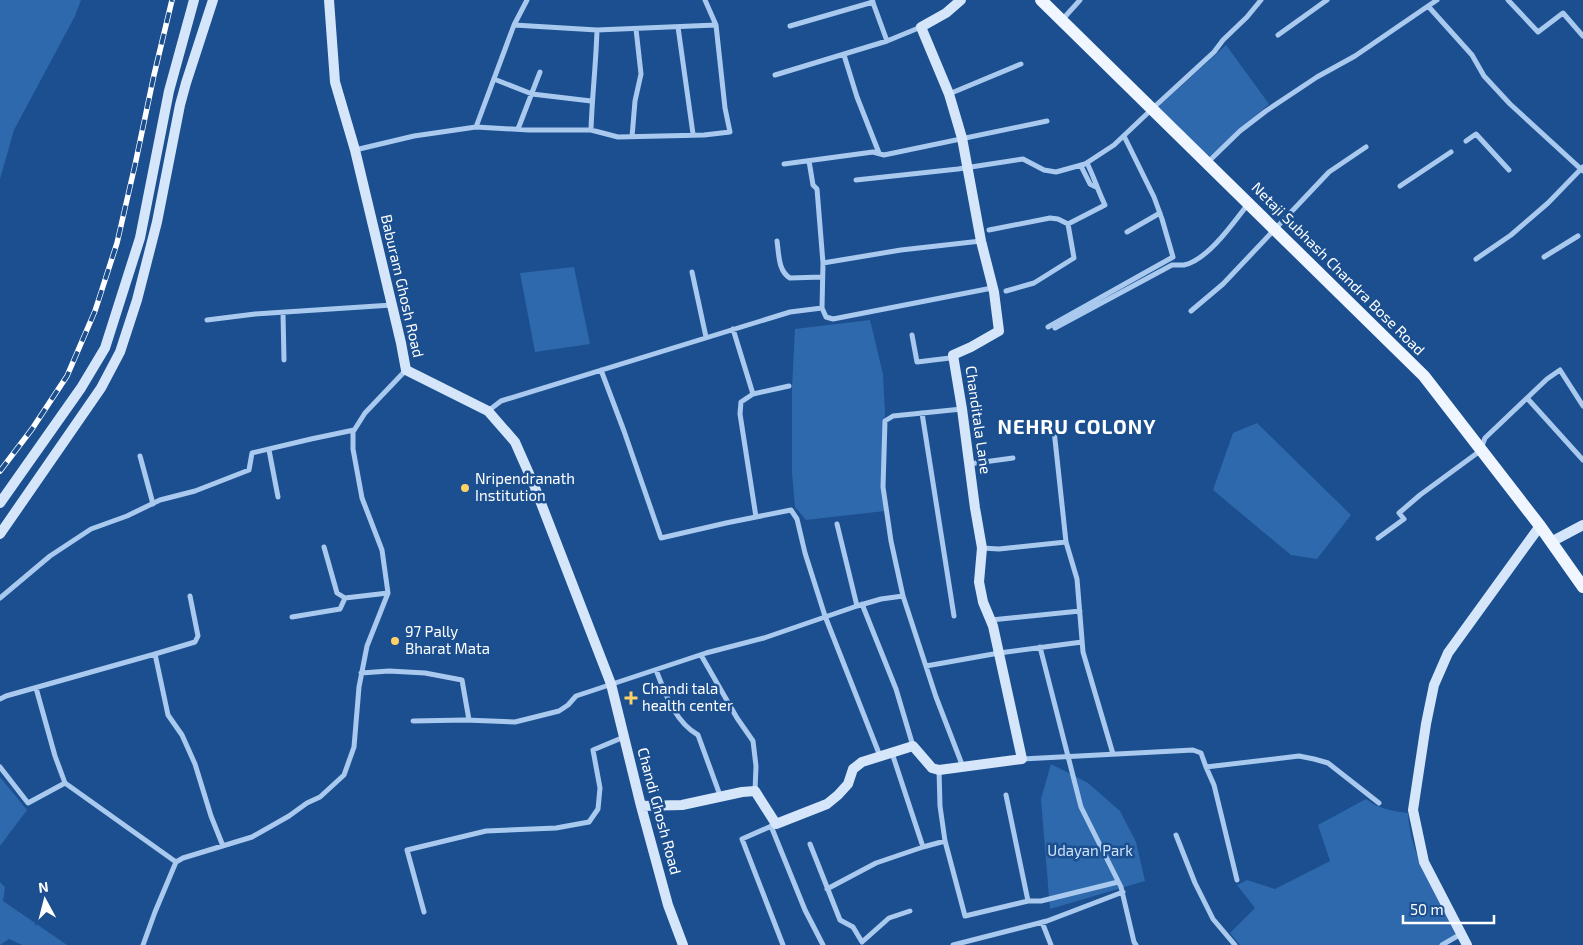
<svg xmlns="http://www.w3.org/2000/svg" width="1583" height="945" font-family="'Exo 2',sans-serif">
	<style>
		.green { fill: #2e69ad }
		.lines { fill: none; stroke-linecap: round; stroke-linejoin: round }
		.street { stroke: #a9c9ee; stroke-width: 5 }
		.secondary { stroke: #d6e6fa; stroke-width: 10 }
		.primary { stroke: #f0f6ff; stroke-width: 12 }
		.rail-casing { stroke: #fff; stroke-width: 5.5 }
		.rail { stroke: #1b4f8f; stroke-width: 4; stroke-dasharray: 11; stroke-linecap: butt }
		.poi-dot { fill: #ffd166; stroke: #1b4f8f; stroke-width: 2 }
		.labels { text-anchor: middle; stroke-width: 5; stroke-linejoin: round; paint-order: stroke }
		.street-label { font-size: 15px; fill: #fff; stroke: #1b4f8f }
		.poi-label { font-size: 15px; fill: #fff; stroke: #1b4f8f; text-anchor: start }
		.park-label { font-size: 15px; fill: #cfe3fa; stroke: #1b4f8f }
		.district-label { font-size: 20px; font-weight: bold; letter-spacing: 1px; fill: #fff; stroke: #1b4f8f }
	</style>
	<rect width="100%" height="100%" fill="#1b4f8f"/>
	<!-- green -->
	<path class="green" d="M 0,0 L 81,0 L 75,16 L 14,130 L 0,179 Z
		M 1226,45 L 1269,104 L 1208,158 L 1157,108 Z
		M 574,267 L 590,344 L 535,352 L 520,273 Z
		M 870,320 L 883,374 L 885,412 L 882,492 L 885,511 L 806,520 L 795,507 L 792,473 L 792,388 L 795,329 Z
		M 1257,423 L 1351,515 L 1317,559 L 1291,555 L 1213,490 L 1233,433 Z
		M 1051,764 L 1088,783 L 1120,811 L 1136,842 L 1145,881 L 1050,909 L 1041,799 Z
		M 0,777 L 27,810 L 0,846 Z
		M 1366,799 C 1379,809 1392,811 1408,813 C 1410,859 1439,897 1461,936 L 1443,945 L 1240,945 L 1230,933 L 1255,908 L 1237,885 L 1247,880 L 1275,889 L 1330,861 L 1318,825 Z
		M 0,882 L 5,887 L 3,901 L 67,945 L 22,945 L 9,939 L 0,945 Z"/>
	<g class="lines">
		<!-- street -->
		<path class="street" d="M 872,0 L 887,41
			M 1508,0 L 1538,32 L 1563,13 L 1583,36
			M 1428,6 L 1472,55 L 1484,76 L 1510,104 L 1583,171
			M 1062,20 L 1080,0
			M 514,25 L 597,30 L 716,25
			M 790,26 L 873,2
			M 678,27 L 693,134
			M 1278,35 L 1327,0
			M 844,55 L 857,97 L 879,153
			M 775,75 L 887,41 L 921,27
			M 494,79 L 532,94 L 591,101
			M 949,94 L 1021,64
			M 476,127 L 514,25 L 527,0
			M 518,129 L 540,72
			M 591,130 C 592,97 596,64 597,30
			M 632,137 L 635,101 L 641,74 L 636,29
			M 1466,141 L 1476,134 L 1509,170
			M 355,150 L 414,136 L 476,127 L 529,130 L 591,130 L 618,137 L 704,135 L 730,132 L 725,108 L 716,25 L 705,0
			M 809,161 L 813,185 L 817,189 L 823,263 L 822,308 L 826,317 L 833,319 L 992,288
			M 1207,163 L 1240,131 L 1266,111 L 1317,77 L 1355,56 L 1437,0
			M 784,164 L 873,152 L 884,155 L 1047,121
			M 1081,166 L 1090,184 L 1096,187
			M 856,180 L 958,169 L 1023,159 L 1044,170 L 1056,172 L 1085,164 L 1114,145 L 1152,109 L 1214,52 L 1223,40 L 1247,17 L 1261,0
			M 1400,186 L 1451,152
			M 989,230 L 1050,218 L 1058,219 L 1068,224
			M 1127,232 L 1160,213
			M 777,241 C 779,254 778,271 790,278 L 822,277
			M 1544,257 L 1578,236
			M 1476,259 L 1511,235 L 1548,203 L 1583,167
			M 823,263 L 901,250 L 981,241
			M 692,272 L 706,337
			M 1006,291 L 1034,283 L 1074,258 L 1068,224 L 1105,205 C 1098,191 1094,177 1087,163
			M 1191,311 L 1223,284 L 1329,172 L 1366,147
			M 283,313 L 284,360
			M 207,320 L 255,314 L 392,305
			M 1048,327 L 1173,257 L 1162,219 L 1154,197 L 1124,136
			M 1055,328 L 1172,265 C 1176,265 1180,265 1184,265 C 1208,260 1234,222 1248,204
			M 733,329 L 753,394
			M 912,335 L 917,362 L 950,358 L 953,355
			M 601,370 L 624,431 L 661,538 L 726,523 L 791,510 L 797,519 L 805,553 L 825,616 L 880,756
			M 1527,398 L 1583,460
			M 962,409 L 893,416 L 885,421 L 883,487 L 891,541 L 903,596 L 936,697 L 963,767
			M 488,411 L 501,401 L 790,312 L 822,308
			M 922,413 L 954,616
			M 1054,430 L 1066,542 L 1077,579 L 1083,652 L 1113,754
			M 269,450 L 278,497
			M 140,456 L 153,504
			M 969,464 L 1013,458
			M 756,517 L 740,414 L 741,402 L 753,394 L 789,386
			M 837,524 L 857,606
			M 1378,538 L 1404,519 L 1399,513 L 1420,495 L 1480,451 L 1485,438 L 1547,379 L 1560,370 L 1583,406
			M 324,547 L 337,593 L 345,598
			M 982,548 L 999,549 L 1066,542
			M 0,598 L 50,556 L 91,529 L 127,516 L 160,500 L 195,491 L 249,470 L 252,453 L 311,439 L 354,430
			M 862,604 L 896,689 L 913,746
			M 292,617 L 340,609 L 345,598 L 388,593
			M 991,620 L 1080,611
			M 1040,647 L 1081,807 L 1121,887 L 1134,942 L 1136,945
			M 155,654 L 195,642 L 198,636 L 190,596
			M 701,655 L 737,718 L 753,741 L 756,766 L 755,791
			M 926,666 L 999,653 L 1082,642
			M 656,670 C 665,693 675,722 698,735 L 721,798
			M 361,673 L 389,671 L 425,673 L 462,680 L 469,720
			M 36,688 L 55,756 L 65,783
			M 0,699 L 6,696 L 155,654 L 168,715 L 182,735 L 195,764 L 211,816 L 223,846
			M 413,721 L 465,720 L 515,722 L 559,711 L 568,705 L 576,696 L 706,653 L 764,638 L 857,606 L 881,599 L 903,596
			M 892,753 L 923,847
			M 1022,759 L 1193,750 L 1201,753 L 1206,767 L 1299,756 L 1314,759 L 1328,763 L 1379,803
			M 0,767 L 28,803 L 65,783 L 176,862
			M 1206,767 L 1214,785 L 1237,880
			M 939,770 L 940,806 L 945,841 L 965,916 L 1028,901 L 1006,795
			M 776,824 L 742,839 L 783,945
			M 771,826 L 805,910 L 823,945
			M 1176,835 L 1195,883 L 1213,919 L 1235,945
			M 810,844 L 840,920 L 853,927 L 862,942 L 889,918 L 910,911
			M 827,889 L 876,863 L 923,847 L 945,841
			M 1028,901 L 1041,901 L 1118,882
			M 424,912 L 407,850 L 486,831 L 556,828 L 589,822 L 598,809 L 600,788 L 593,750 L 624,737
			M 1042,922 L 1051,945
			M 143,945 L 155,912 L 176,862 L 183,858 L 252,837 L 289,816 L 307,803 L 320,797 L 344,775 L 354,747 L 359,687 L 367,646 L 388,593 L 382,550 L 362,498 L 353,449 L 353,432 L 365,413 L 406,370
			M 953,945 L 1047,921 L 1123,892
			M 1442,945 L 1461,934"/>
		<!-- secondary -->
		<path class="secondary" d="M 329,0 L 335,82 L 355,150 L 401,343 L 406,370 L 488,411 L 515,442 L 534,485 L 611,684 L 641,806 L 668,905 L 683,945
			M 0,503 L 81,388 L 105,348 L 140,238 L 169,91 L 194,0
			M 0,534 L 101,388 L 120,352 L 137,300 L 157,222 L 180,105 L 186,83 L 213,0
			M 1551,542 L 1583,525
			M 641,806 L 682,805 L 742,792 L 755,791 L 776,824 L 827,804 L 838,795 L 848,784 L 853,769 L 862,762 L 913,746 L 932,768 L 939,770 L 1022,759 L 993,626 L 983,602 L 979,582 L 982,548 L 975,508 L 962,409 L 953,355 L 971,347 L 999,331 L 994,292 L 981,241 L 962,138 L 949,94 L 921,27 L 946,13 L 961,0
			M 1467,945 L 1424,862 L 1413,810 L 1426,724 L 1434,685 L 1448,653 L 1540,526"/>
		<!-- primary -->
		<path class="primary" d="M 1041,0 L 1424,376 L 1540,526 L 1583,587"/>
		<!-- rail casing -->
		<g class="rail-casing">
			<path id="rail" d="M 0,471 L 32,429 L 67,376 L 95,311 L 117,243 L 135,165 L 154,75 L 172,0"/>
		</g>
		<!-- rail -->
		<use href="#rail" class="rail"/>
	</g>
	<!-- markers -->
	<g class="poi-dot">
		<circle cx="465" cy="488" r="5"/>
		<circle cx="395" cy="641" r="5"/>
		<path d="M628.5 690.5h5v5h5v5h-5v5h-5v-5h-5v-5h5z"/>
	</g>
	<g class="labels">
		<!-- street labels -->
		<g class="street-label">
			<text transform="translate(1338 269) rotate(45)" y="5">Netaji Subhash Chandra Bose Road</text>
			<text transform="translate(402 286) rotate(77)" y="5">Baburam Ghosh Road</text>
			<text transform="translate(978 420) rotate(82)" y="5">Chanditala Lane</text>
			<text transform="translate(659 811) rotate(75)" y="5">Chandi Ghosh Road</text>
		</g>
		<!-- poi labels -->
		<g class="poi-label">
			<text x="475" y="484">Nripendranath<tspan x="475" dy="17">Institution</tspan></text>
			<text x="405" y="637">97 Pally<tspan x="405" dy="17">Bharat Mata</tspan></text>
			<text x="642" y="694">Chandi tala<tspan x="642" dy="17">health center</tspan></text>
		</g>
		<!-- park labels -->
		<g class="park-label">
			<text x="1090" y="856">Udayan Park</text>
		</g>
		<!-- district labels -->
		<g class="district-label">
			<text x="1077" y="434">NEHRU COLONY</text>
		</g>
	</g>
	<!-- north arrow -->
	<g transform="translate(45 900) rotate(353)" stroke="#1b4f8f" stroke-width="4" paint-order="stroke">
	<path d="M0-4L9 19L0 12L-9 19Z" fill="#ffffff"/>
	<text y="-8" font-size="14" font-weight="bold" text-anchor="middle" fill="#ffffff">N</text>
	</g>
	<!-- scale -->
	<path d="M1403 915v8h91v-8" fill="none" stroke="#ffffff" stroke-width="2.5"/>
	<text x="1410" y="915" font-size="15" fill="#ffffff" stroke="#1b4f8f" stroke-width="4" paint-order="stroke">50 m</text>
</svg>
